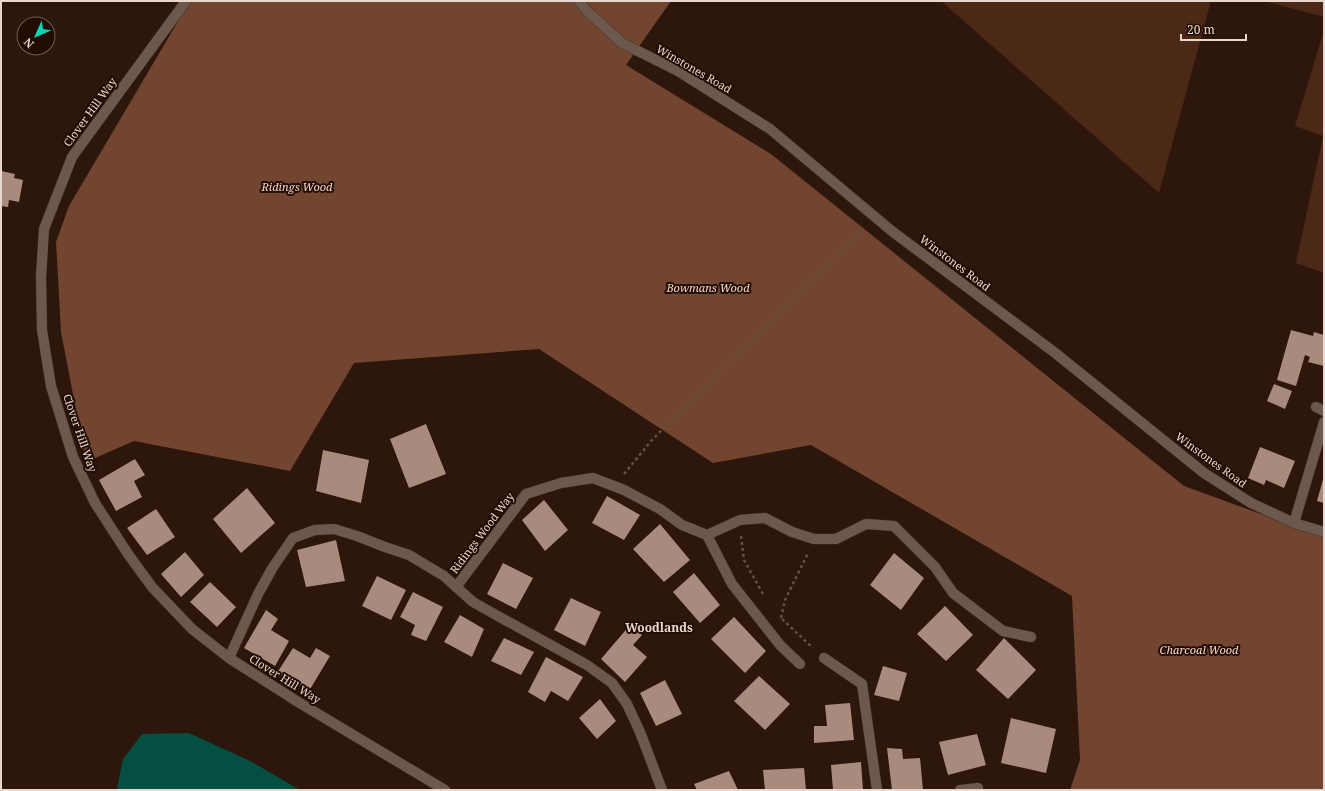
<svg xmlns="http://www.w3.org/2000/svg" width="1325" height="791" font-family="'Noto Serif',serif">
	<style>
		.green { fill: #4c2816 }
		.forest { fill: #71452f }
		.water { fill: #035043 }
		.building { fill: #a88b7d }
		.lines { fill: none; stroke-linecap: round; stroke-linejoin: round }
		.street-casing { stroke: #473126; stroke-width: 11 }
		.path { stroke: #655046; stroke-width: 2.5; stroke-dasharray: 3 3; stroke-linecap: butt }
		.street { stroke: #6d584e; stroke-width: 10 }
		.labels { text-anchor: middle; stroke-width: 4; stroke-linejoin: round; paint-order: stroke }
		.street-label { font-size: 11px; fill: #e7d7cf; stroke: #220d04 }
		.park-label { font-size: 11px; font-style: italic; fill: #f5d6c7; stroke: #220d04 }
		.neighbourhood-label { font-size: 12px; font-weight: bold; fill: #e7d7cf; stroke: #220d04 }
	</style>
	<rect width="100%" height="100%" fill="#2d160b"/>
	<!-- green -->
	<path class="green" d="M 941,1 L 1211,1 L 1159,193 Z
		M 1264,1 L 1324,1 L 1324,17 Z
		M 1324,30 L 1324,273 L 1296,263 L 1323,136 L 1295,126 Z"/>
	<!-- forest -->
	<path class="forest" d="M 190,1 L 671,1 L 626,65 L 771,154 L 1184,486 L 1324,537 L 1324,790 L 1070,790 L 1080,760 L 1072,596 L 811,445 L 713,463 L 539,349 L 354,363 L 290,471 L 134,441 L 86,462 L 61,332 L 56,242 L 69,206 Z"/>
	<!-- water -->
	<path class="water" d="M 189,733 L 250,761 L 300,790 L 118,790 L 117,788 L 123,759 L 142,734 Z"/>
	<!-- building -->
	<path class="building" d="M 1,171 L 15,174 L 14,178 L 23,180 L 19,202 L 9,200 L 8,207 L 1,206 Z
		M 1291,330 L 1313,336 L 1314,332 L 1324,335 L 1324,366 L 1308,362 L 1310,357 L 1305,355 L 1296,386 L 1277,380 Z
		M 1274,384 L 1292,391 L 1285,409 L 1267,401 Z
		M 426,424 L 446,474 L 409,488 L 390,439 Z
		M 1260,447 L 1295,461 L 1284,488 L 1266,480 L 1264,485 L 1248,478 Z
		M 323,450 L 369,460 L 361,503 L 316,491 Z
		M 135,459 L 145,475 L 134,481 L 142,497 L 116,511 L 99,480 Z
		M 1324,476 L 1324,503 L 1317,501 Z
		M 247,488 L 275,523 L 241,553 L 213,519 Z
		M 607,496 L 640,515 L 624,540 L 592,523 Z
		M 544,500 L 568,530 L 545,551 L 522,520 Z
		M 156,509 L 175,537 L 147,555 L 127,528 Z
		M 660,524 L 690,560 L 664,582 L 633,549 Z
		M 336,540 L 345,581 L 306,587 L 297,550 Z
		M 185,552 L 204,575 L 181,597 L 161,574 Z
		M 894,553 L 924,578 L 901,610 L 870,585 Z
		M 503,563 L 533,578 L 516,609 L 487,594 Z
		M 694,573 L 720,605 L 700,623 L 673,592 Z
		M 377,576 L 406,590 L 391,620 L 362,606 Z
		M 210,582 L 236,607 L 217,627 L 190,602 Z
		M 413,592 L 443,607 L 426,641 L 411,635 L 415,625 L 400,617 Z
		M 571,598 L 601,612 L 585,646 L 554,630 Z
		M 945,606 L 973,635 L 946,661 L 917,634 Z
		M 266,610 L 278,619 L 271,630 L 289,641 L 275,666 L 244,648 Z
		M 460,615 L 484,629 L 472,657 L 444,642 Z
		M 734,617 L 766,651 L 745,673 L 711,639 Z
		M 630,625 L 642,635 L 633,645 L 647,657 L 625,682 L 601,659 Z
		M 504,638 L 534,652 L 521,675 L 491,661 Z
		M 1004,638 L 1036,670 L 1008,699 L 976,670 Z
		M 293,648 L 310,658 L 316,648 L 330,656 L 309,691 L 277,673 Z
		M 546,657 L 583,677 L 568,701 L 551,691 L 545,702 L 528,692 Z
		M 883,666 L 907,673 L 899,701 L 874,695 Z
		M 759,676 L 790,704 L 765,730 L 734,701 Z
		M 665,680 L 682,714 L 656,726 L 640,693 Z
		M 600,699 L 616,721 L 597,739 L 579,718 Z
		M 850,703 L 854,740 L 814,743 L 814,726 L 827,726 L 825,705 Z
		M 1011,718 L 1056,729 L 1046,773 L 1001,763 Z
		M 977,734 L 986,765 L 948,775 L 939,742 Z
		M 887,748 L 902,749 L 903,759 L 920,758 L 923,790 L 892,790 Z
		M 861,762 L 863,790 L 833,790 L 831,765 Z
		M 804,768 L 806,790 L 765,790 L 763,770 Z
		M 729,771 L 738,790 L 697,790 L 694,784 Z"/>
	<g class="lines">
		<!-- street casing -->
		<g class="street-casing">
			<path id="street" d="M 186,1 L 72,157 L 44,229 L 41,277 L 42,330 L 51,386 L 73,457 L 95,503 L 128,554 L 152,587 L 192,629 L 229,658 L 298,702 L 445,790
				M 579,1 L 586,10 L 622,43 L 678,71 L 770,129 L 893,232 L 1054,352 L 1204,473 L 1251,503 L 1294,523 L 1324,532
				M 1316,407 L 1324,411
				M 1294,523 L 1324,422
				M 707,535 L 732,584 L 780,645 L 800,664
				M 456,587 L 526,494 L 561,483 L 593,478 L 624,490 L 660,509 L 682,525 L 707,535 L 740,520 L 765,518 L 792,532 L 814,539 L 836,539 L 866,524 L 894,526 L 935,567 L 953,593 L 1003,631 L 1031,637
				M 229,658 L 258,594 L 273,567 L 293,538 L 315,530 L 334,529 L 357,536 L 385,547 L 409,555 L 444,576 L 473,602 L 496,615 L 587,665 L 612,683 L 627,704 L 640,732 L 662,790
				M 824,658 L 862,684 L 877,790
				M 960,790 L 978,788"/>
		</g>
		<!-- path -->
		<path class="path" d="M 624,474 L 652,440 L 864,229
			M 741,536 L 744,560 L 763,594
			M 781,618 L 785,600 L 808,553
			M 782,619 L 813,648"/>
		<!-- street -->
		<use href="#street" class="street"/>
	</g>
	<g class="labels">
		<!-- street labels -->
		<g class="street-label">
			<text transform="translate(694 69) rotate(30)" y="4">Winstones Road</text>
			<text transform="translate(90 112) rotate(-54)" y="4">Clover Hill Way</text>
			<text transform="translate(955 263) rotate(37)" y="4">Winstones Road</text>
			<text transform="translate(80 433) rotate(71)" y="4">Clover Hill Way</text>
			<text transform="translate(1211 460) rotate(36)" y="4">Winstones Road</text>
			<text transform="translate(482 533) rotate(-53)" y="4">Ridings Wood Way</text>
			<text transform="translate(285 679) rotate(32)" y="4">Clover Hill Way</text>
		</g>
		<!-- park labels -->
		<g class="park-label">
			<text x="297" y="191">Ridings Wood</text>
			<text x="708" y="292">Bowmans Wood</text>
			<text x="1199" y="654">Charcoal Wood</text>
		</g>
		<!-- neighbourhood labels -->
		<g class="neighbourhood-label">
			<text x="659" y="632">Woodlands</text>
		</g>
	</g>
	<!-- border -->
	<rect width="1325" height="791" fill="none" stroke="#e7d7cf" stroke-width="4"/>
	<!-- north arrow -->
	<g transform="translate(36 36) rotate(225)"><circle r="19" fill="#220d04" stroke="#715e55"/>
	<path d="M0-3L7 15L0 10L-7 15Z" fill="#0cd5b5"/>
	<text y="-6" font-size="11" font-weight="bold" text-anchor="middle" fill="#e7d7cf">N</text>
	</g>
	<!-- scale -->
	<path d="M1181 34v6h65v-6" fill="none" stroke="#e7d7cf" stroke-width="2"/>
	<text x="1187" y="34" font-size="12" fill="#e7d7cf" stroke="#220d04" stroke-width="3" paint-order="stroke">20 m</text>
</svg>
